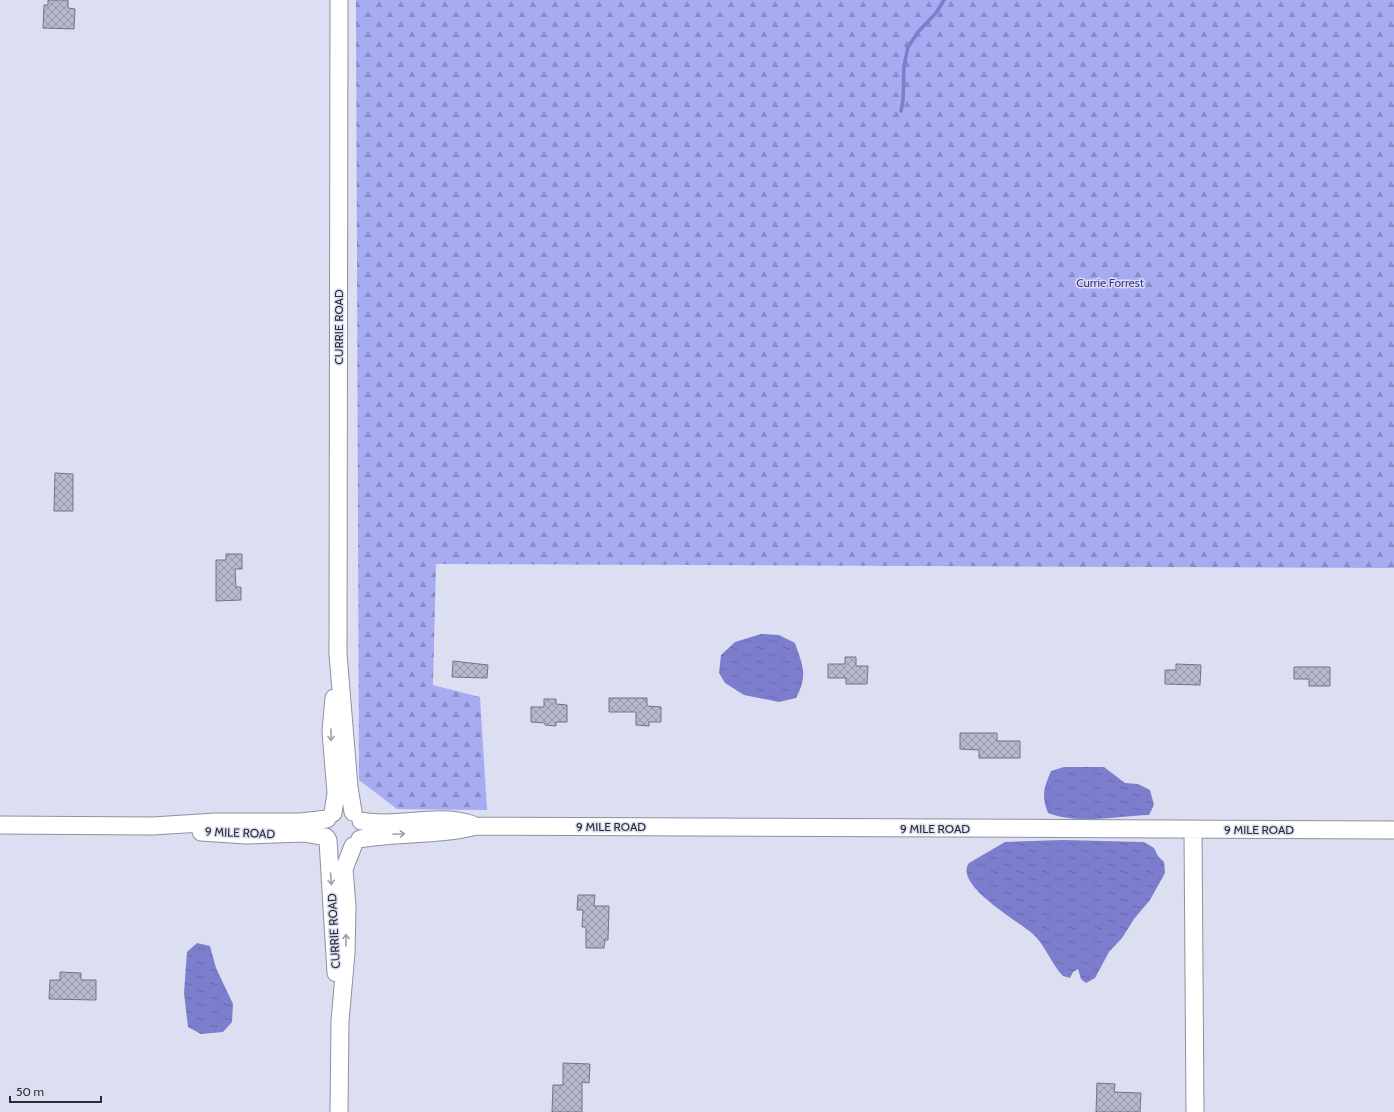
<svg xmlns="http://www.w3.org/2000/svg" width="1394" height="1112" font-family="Cabin,sans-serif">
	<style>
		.forest { fill: url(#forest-firs) }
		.water { fill: url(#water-ripples) }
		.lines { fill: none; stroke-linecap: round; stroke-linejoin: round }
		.stream { stroke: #7c7ecd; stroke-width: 3.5 }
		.building { fill: url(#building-cross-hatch); stroke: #727384 }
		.minor-casing { stroke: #8f91a2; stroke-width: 19 }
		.minor { stroke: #fff; stroke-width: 17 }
		.oneway { stroke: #a0a0a4 }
		.labels { text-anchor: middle; stroke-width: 3; stroke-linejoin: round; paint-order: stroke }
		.park-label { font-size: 12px; fill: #3d3491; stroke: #dcdef1 }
		.street-label { font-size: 12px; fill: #2c2d34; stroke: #dcdef1 }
	</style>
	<defs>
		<pattern id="forest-firs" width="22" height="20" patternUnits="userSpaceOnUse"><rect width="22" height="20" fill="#a7abf2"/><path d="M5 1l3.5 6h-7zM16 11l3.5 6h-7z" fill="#888cc5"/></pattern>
		<pattern id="water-ripples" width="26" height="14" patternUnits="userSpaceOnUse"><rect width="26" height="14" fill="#7c7ecd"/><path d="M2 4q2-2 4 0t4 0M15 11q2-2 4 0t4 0" fill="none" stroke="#6668a7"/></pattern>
		<pattern id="building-cross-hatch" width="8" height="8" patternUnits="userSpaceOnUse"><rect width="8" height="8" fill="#b7b9cb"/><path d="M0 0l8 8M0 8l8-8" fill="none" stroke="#9597a6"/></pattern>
	</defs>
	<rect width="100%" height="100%" fill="#dcdef1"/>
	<!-- forest -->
	<path class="forest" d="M 356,0 L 1394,0 L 1394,568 L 436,564 L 433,685 L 480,697 L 487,810 L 397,809 L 359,780 Z"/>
	<!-- water -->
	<path class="water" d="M 761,634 L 779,635 L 795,643 C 803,666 808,676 796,698 L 779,702 L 744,695 L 725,683 L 719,673 L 721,655 L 735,642 Z
		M 1064,767 L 1104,767 L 1125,783 L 1138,784 L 1150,790 L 1154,805 L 1149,815 C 1117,816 1079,825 1048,813 C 1041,795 1044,788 1051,771 Z
		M 1063,840 L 1144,842 L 1154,848 L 1158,856 L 1164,862 L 1165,873 L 1150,900 L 1134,919 L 1122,938 L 1109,952 L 1095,978 L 1086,983 L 1081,979 L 1078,969 L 1073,972 L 1070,978 L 1063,976 C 1051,964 1046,946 1033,934 C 1020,922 953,885 969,863 L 1005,842 Z
		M 197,943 L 210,946 L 216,968 L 233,1004 L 232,1022 L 223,1032 L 201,1034 L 188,1027 L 184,993 L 187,952 Z"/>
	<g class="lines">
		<!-- stream -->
		<path class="stream" d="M 901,111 L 903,100 L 904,66 L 908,47 L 918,32 L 936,13 L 944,0"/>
	</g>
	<!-- building -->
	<path class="building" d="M 48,0 L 68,0 L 68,8 L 75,9 L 74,29 L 43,28 L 44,5 L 48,5 Z
		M 55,473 L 73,474 L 73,511 L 54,511 Z
		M 226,554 L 242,554 L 242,569 L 235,569 L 236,587 L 241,587 L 241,600 L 216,601 L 216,560 L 226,560 Z
		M 845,657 L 856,657 L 856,666 L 868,666 L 867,684 L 846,684 L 846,678 L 828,678 L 828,664 L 845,664 Z
		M 453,661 L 488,665 L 487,678 L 452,677 Z
		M 1176,664 L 1201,665 L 1200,685 L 1165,684 L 1165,670 L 1176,670 Z
		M 1294,667 L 1330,667 L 1330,686 L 1309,686 L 1309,679 L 1294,679 Z
		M 609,698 L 647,698 L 647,706 L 661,707 L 661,722 L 649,722 L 649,726 L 636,725 L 636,712 L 609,712 Z
		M 544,699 L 556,699 L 556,704 L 567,705 L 567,722 L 556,722 L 556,726 L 545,725 L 545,723 L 531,722 L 531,707 L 544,707 Z
		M 960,733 L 997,733 L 997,741 L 1020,741 L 1020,758 L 979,758 L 979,750 L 960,749 Z
		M 578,895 L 595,895 L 594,906 L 609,906 L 608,940 L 605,940 L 604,948 L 586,948 L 586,927 L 582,927 L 583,910 L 577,910 Z
		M 60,972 L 81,973 L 81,980 L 96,980 L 96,1000 L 49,999 L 50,980 L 60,980 Z
		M 563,1063 L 590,1064 L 589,1083 L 582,1082 L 582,1112 L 552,1112 L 553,1085 L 563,1085 Z
		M 1097,1083 L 1115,1084 L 1114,1092 L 1141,1093 L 1140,1112 L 1096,1112 Z"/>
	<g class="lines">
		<!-- minor casing -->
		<g class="minor-casing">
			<path id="minor" d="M 339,0 L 338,654 L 349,787 L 353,812
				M 333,813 L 336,793 L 331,731 L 334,698
				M 361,821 C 398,828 434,813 471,824
				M 0,825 L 153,826 L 216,822 L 301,822 L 327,819
				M 1193,830 L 1195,1112
				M 201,832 L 246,835 L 304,833 L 326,837
				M 360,839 C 399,832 439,836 476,826 L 1394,830
				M 328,840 L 336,973
				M 339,1112 L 340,1021 L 346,953 L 347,907 L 344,869 L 353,846"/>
		</g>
		<!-- minor -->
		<use href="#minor" class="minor"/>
	</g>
	<!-- one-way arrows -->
	<defs><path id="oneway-shaft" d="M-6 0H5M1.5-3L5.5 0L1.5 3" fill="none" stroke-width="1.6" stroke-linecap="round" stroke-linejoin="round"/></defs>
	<g class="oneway">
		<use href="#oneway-shaft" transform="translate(331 735) rotate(90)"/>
		<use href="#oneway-shaft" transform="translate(399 834) rotate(-3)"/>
		<use href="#oneway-shaft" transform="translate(331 879) rotate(86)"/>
		<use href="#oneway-shaft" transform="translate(346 940) rotate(-89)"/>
	</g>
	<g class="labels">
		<!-- park labels -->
		<g class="park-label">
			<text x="1110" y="287">Currie Forrest</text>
		</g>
		<!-- street labels -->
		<g class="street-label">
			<text transform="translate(339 327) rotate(-90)" y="4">CURRIE ROAD</text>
			<text x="611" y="831">9 MILE ROAD</text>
			<text x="935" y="833">9 MILE ROAD</text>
			<text x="1259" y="834">9 MILE ROAD</text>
			<text transform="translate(240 833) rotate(2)" y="4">9 MILE ROAD</text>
			<text transform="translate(334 931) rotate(-93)" y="4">CURRIE ROAD</text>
		</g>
	</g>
	<!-- scale -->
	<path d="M10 1096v6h91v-6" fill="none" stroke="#2c2d34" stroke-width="2"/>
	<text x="16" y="1096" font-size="12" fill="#2c2d34" stroke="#dcdef1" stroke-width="3" paint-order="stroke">50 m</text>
</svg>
